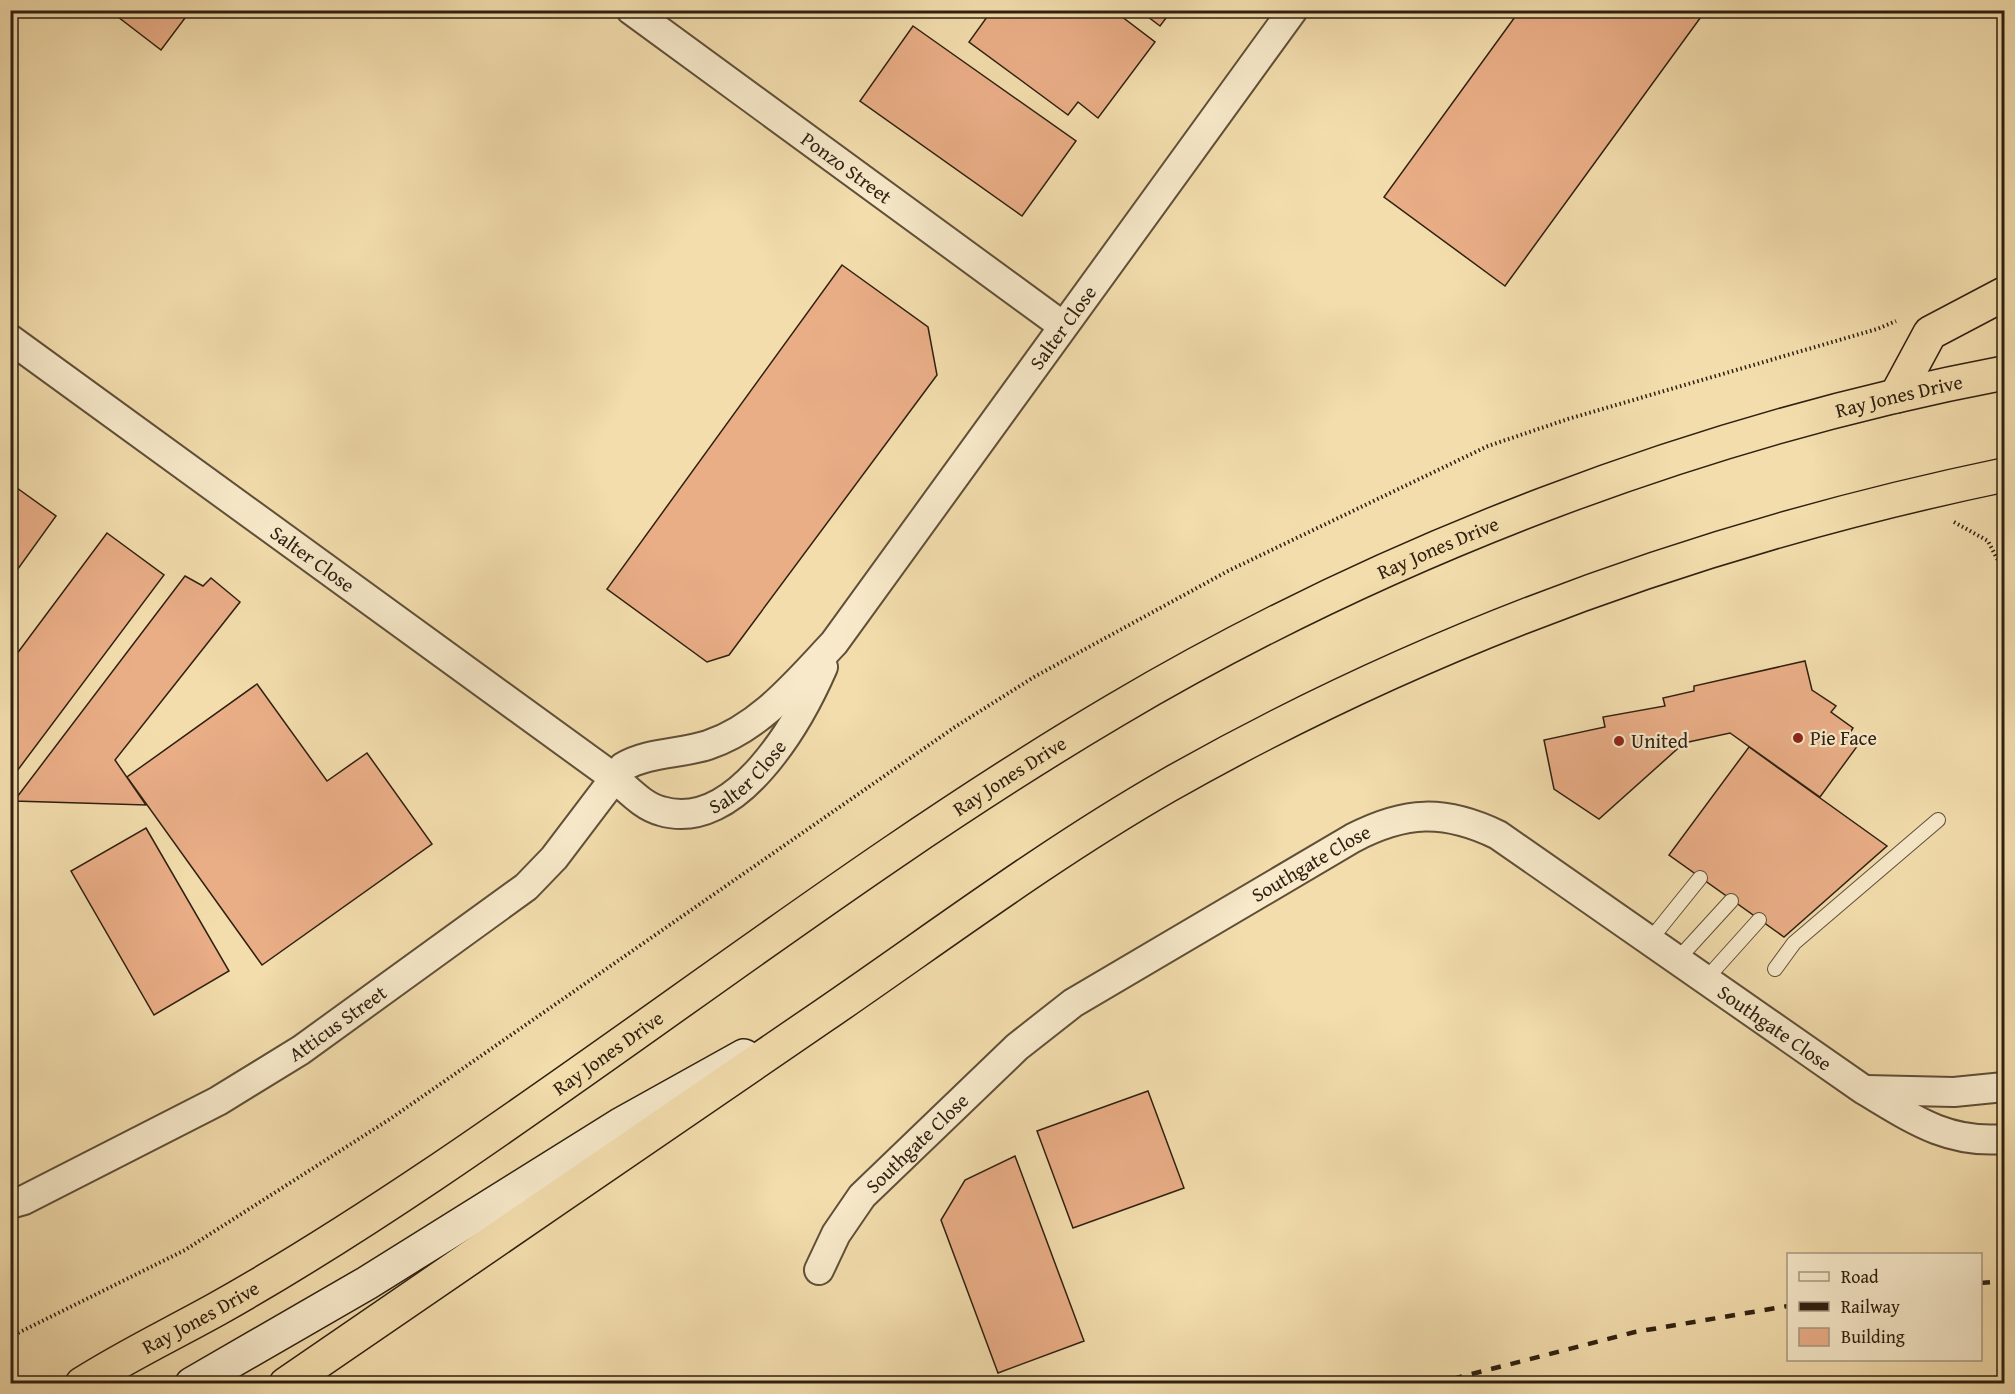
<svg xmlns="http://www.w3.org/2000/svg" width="2015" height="1394" font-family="'Gentium Book Plus',serif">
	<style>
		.building { fill: #eaae87; stroke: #2f2011; stroke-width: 1.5 }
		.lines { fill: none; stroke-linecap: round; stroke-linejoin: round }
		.lane-casing { stroke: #604f38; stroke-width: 16 }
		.street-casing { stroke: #604f38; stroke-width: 32 }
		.secondary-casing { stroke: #2f2011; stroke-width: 36 }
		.highway-casing { stroke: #2f2011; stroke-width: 36 }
		.path { stroke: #2f2011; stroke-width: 4; stroke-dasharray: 1.5 3; stroke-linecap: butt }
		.lane { stroke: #f7e9ca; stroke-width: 14 }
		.street { stroke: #f7e9ca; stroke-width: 28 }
		.secondary { stroke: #f7e9ca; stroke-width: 33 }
		.highway { stroke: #f3ddad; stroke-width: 33 }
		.rail { stroke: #2f2011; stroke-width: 4.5; stroke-dasharray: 10 10; stroke-linecap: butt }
		.poi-dot { fill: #8f2418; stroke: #f7e9ca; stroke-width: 2 }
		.labels { text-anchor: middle; stroke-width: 4.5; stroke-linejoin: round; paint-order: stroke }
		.street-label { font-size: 20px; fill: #2f2011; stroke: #f7e9ca }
		.poi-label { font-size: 20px; fill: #2f2011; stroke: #f7e9ca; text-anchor: start }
	</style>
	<rect width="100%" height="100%" fill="#f3ddad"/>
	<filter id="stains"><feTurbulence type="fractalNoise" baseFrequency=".00333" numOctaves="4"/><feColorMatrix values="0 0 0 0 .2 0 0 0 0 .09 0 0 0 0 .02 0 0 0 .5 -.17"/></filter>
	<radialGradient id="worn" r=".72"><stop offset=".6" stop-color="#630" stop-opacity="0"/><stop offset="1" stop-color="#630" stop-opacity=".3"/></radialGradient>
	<!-- building -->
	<path class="building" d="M 109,10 L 191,10 L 161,50 Z
		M 992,10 L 1113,10 L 1155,42 L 1098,118 L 1078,102 L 1068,115 L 969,42 Z
		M 1139,10 L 1172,10 L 1160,26 Z
		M 1520,10 L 1706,10 L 1505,286 L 1384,197 Z
		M 913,26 L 1076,141 L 1022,216 L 860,101 Z
		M 842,265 L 928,327 L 937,375 L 729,655 L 707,662 L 607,589 Z
		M 10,483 L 56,516 L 10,580 Z
		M 107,533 L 164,575 L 17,771 L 10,766 L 10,663 Z
		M 185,576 L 203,586 L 211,578 L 240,602 L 115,760 L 146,805 L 14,801 Z
		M 1805,661 L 1812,690 L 1836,706 L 1831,712 L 1853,728 L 1850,733 L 1861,741 L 1820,797 L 1730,733 L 1684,743 L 1599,819 L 1554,789 L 1544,740 L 1605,727 L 1603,717 L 1665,706 L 1663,698 L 1694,691 L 1694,686 Z
		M 257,684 L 327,781 L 367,753 L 432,844 L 262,965 L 127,777 Z
		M 1749,747 L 1887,846 L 1784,937 L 1669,855 Z
		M 146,828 L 229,971 L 154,1015 L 71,871 Z
		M 1148,1091 L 1184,1188 L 1073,1228 L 1037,1131 Z
		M 1015,1156 L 1084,1341 L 998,1373 L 941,1220 L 965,1180 Z"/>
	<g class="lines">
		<!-- lane casing -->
		<g class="lane-casing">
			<path id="lane" d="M 1650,940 L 1700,878
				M 1678,959 L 1731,901
				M 1775,969 L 1794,943 L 1938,820
				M 1706,979 L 1759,920"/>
		</g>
		<!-- street casing -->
		<g class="street-casing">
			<g id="street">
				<path id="s1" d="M 631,10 L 1063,326"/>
				<path id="s2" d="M 10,339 L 613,777 C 628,789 642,806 661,811 C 736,834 799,722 823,667"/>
				<path d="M 1866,1090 L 1954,1092 L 2004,1087"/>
				<path id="s3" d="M 10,1204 L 24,1200 L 218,1101 L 301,1050 L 526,887 L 554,858 L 623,767 C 648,752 681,754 708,745 C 761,727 797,682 834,643 L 1293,10"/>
				<path id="s4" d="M 819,1270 L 836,1234 L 862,1196 L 1017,1047 L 1073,1003 L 1353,838 C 1405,811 1444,809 1498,835 L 1864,1090 C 1911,1118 1947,1144 2004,1139"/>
			</g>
		</g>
		<!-- secondary casing -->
		<g class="secondary-casing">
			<path id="secondary" d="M 192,1384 L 367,1283 L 620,1125 L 744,1056"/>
		</g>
		<!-- highway casing -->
		<g class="highway-casing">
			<g id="highway">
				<path d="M 1896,396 L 1930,333 L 2004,294"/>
				<path id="s5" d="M 82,1384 C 126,1356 172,1334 217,1309 C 290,1268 362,1222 432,1175 C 660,1022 877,851 1114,711 C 1382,552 1698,431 2004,373"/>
				<path d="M 286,1384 C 465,1261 644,1139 823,1016 C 937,938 1047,855 1167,786 C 1429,637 1711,536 2004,475"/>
			</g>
		</g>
		<!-- path -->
		<path class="path" d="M 1954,522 L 1988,541 L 2004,572
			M 10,1337 L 185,1250 L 390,1119 L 955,727 L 1034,677 L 1228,571 L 1488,446 L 1568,419 L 1877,329 L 1896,321"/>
		<!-- lane -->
		<use href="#lane" class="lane"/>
		<!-- street -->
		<use href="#street" class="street"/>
		<!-- secondary -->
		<use href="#secondary" class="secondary"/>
		<!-- highway -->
		<use href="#highway" class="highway"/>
		<!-- rail -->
		<path class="rail" d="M 1980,1283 L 2004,1281
			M 1433,1384 L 1635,1332 L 1788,1306"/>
	</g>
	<!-- markers -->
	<g class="poi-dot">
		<circle cx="1798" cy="738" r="6"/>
		<circle cx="1619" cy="741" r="6"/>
	</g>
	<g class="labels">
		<!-- street labels -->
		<g class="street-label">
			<text dy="7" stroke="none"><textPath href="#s1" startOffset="267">Ponzo Street</textPath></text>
			<text dy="7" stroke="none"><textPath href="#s3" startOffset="1404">Salter Close</textPath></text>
			<text dy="7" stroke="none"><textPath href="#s5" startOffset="2082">Ray Jones Drive</textPath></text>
			<text dy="7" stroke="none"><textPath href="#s5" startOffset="1596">Ray Jones Drive</textPath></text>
			<text dy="7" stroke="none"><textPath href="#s2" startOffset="374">Salter Close</textPath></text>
			<text dy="7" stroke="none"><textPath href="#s2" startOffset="904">Salter Close</textPath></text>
			<text dy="7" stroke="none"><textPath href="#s5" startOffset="1110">Ray Jones Drive</textPath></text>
			<text dy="7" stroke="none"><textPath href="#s4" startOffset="648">Southgate Close</textPath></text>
			<text dy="7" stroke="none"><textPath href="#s3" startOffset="375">Atticus Street</textPath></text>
			<text dy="7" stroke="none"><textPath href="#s4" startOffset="1186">Southgate Close</textPath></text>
			<text dy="7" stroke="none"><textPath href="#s5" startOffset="622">Ray Jones Drive</textPath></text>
			<text dy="7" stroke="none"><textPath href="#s4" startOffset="162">Southgate Close</textPath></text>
			<text dy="7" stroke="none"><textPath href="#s5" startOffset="136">Ray Jones Drive</textPath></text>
		</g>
		<!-- poi labels -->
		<g class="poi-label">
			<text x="1810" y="745">Pie Face</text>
			<text x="1631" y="748">United</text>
		</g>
	</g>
	<!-- margin -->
	<rect width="2015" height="1394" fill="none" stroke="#f3ddad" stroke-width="36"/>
	<rect x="12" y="12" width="1991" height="1370" fill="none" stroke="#2f2011" stroke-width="3"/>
	<rect x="18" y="18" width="1979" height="1358" fill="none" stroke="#2f2011" stroke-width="1.5"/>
	<!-- legend -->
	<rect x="1787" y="1253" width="195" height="108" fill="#f7e9ca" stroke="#a79980" stroke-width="1.5"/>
	<rect x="1799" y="1272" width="30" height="9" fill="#f7e9ca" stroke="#a79980" stroke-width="1.5"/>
	<text x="1841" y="1283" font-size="18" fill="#2f2011">Road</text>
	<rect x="1799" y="1302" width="30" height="9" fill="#2f2011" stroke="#a79980" stroke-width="1.5"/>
	<text x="1841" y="1313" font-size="18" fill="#2f2011">Railway</text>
	<rect x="1799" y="1328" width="30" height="18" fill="#eaae87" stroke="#a79980" stroke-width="1.5"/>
	<text x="1841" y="1343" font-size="18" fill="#2f2011">Building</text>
	<rect width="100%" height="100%" filter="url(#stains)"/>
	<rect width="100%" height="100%" fill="url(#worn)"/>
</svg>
